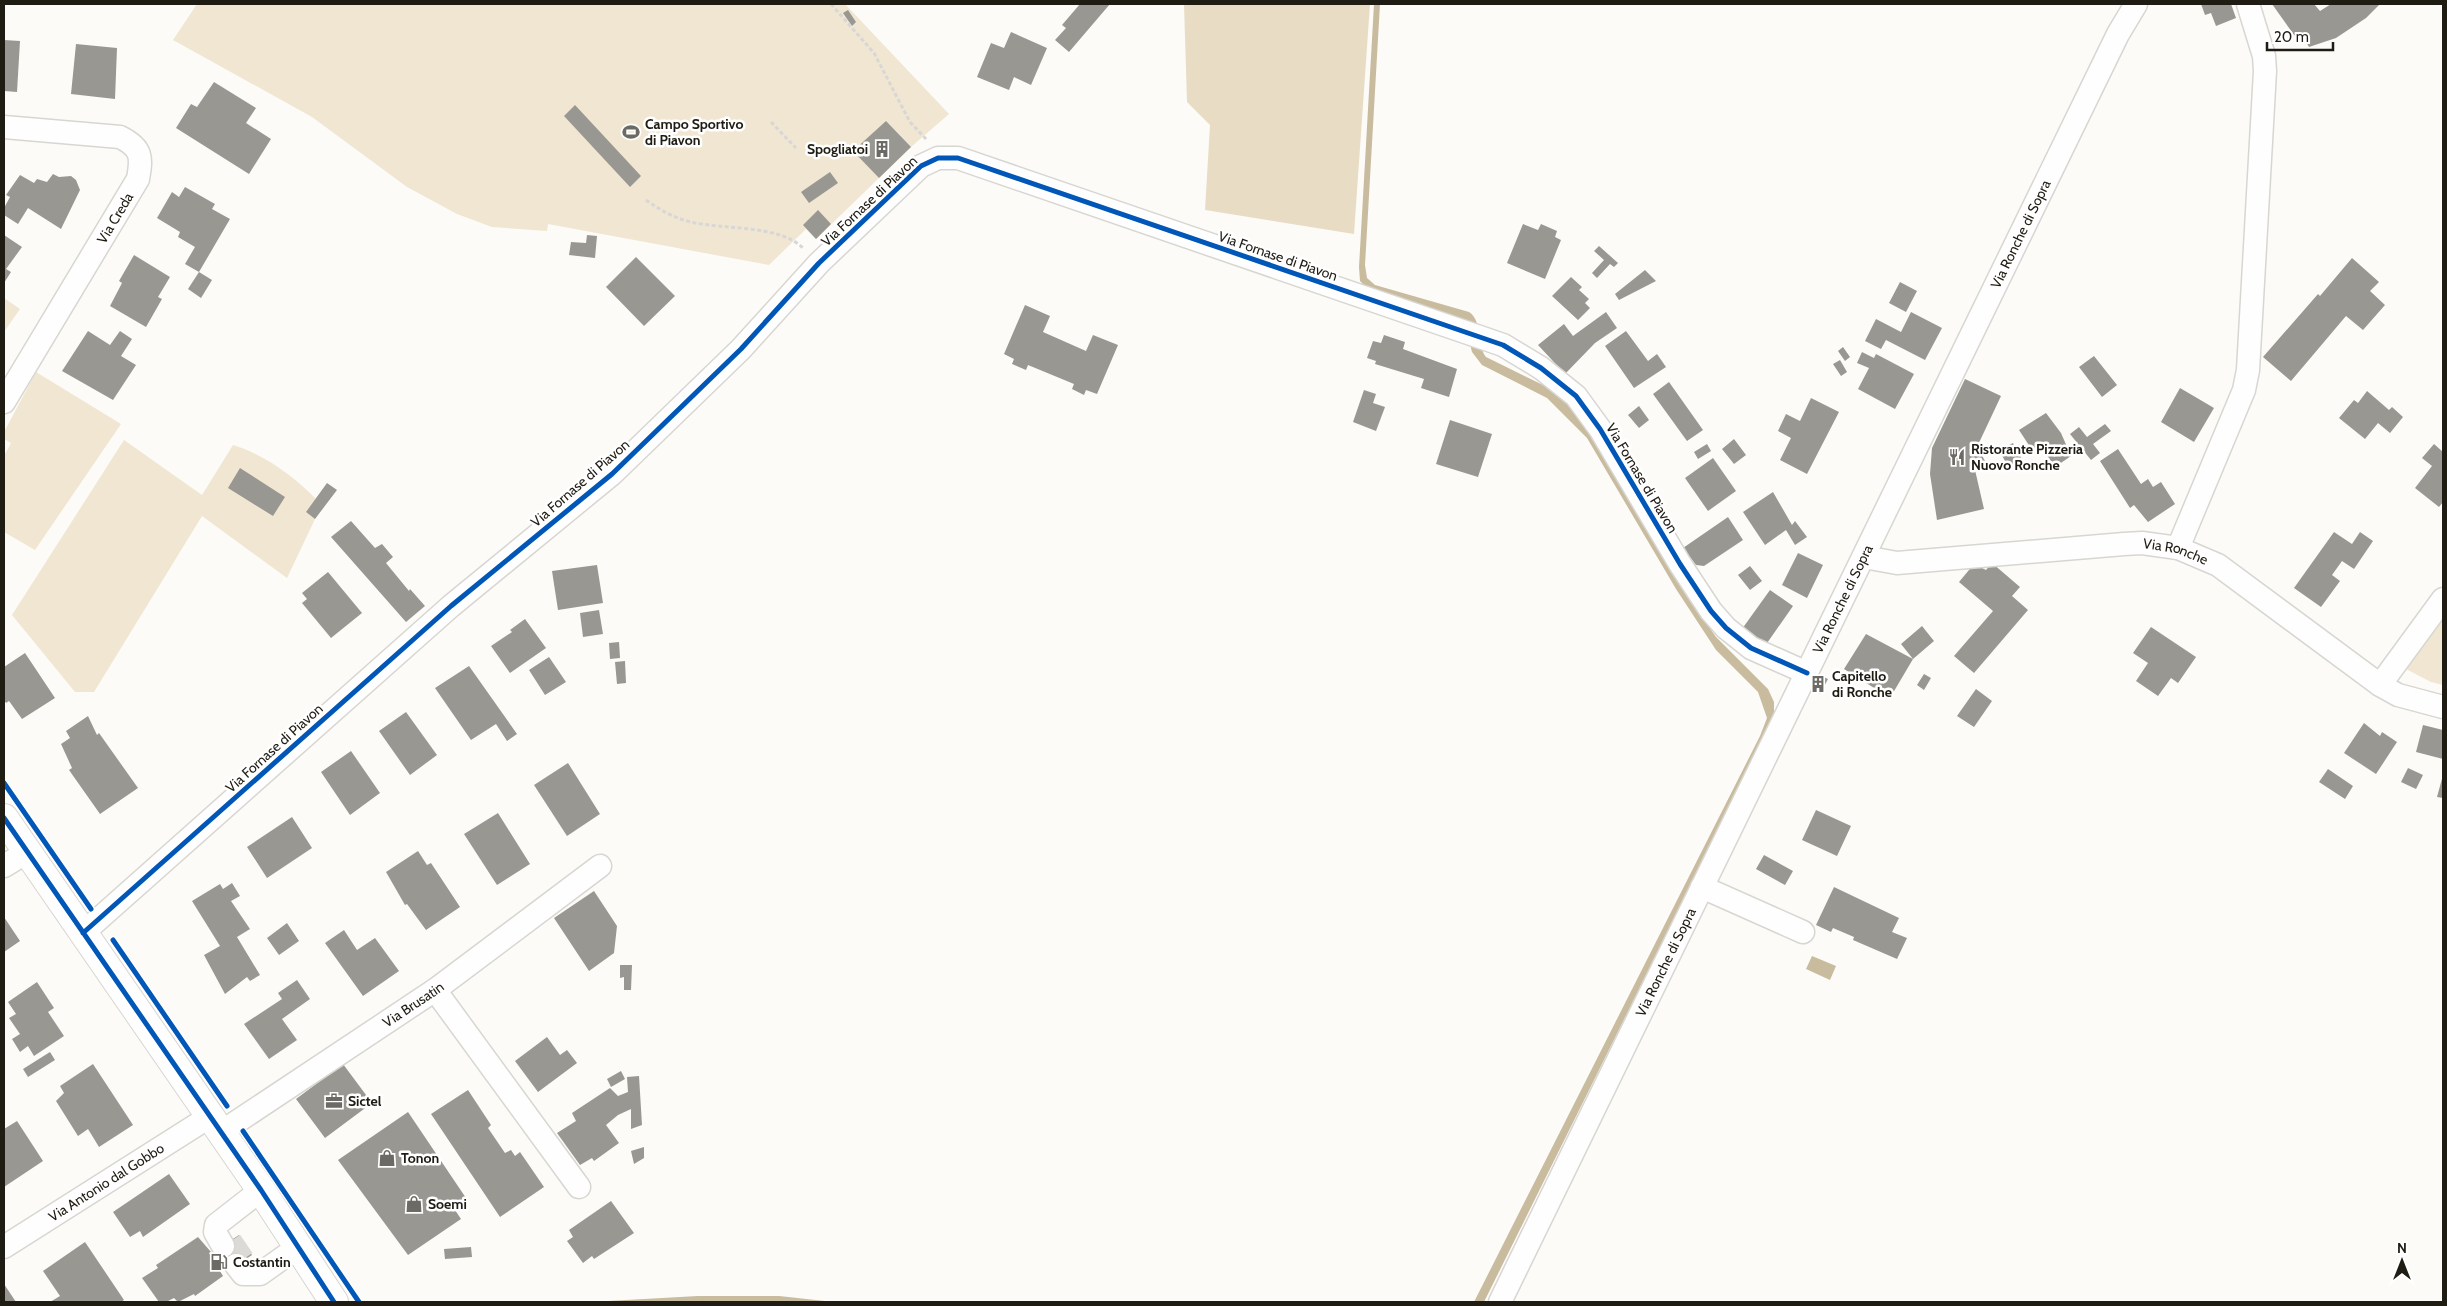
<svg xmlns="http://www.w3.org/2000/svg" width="2447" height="1306" font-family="Cabin,sans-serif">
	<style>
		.green { fill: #f0e6d2 }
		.forest { fill: #e8dcc5 }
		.water { fill: #c9bb9e }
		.building { fill: #999792 }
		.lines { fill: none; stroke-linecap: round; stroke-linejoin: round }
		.minor-tunnel { stroke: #dbdad6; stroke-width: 22; stroke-dasharray: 22 11; stroke-linecap: butt }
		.minor-casing { stroke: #d8d6d1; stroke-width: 25 }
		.major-casing { stroke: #d8d6d1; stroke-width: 30 }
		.path { stroke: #d8d7d6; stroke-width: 3; stroke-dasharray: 4 2.5; stroke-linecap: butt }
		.minor { stroke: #fffefe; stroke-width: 22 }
		.major { stroke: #fffefe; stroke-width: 28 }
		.cycleway-casing { stroke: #fff; stroke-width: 8 }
		.cycleway { stroke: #0057b8; stroke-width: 5 }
		.labels { text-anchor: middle; stroke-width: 5; stroke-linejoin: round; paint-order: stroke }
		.poi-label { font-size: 14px; font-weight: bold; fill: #1f1c14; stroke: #fff; text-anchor: start }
		.street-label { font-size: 14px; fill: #1f1c14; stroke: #fff }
	</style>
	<rect width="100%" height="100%" fill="#fcfbf8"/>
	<!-- green -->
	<path class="green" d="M 197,4 L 845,4 L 949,114 L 911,147 L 816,239 L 806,229 L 769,265 L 548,224 L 547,231 L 492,227 L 457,214 L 407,187 L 312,117 L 173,40 Z
		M 4,298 L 20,309 L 4,332 Z
		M 36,372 L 121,424 L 35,550 L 4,532 L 4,456 L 11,443 L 4,439 L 4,432 Z
		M 124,440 L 202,495 L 233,445 C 263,454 294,476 316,499 L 306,512 L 315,519 L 287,578 L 202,516 L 94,692 L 75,692 L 12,615 Z
		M 2443,616 L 2443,685 L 2431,682 L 2404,668 Z"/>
	<!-- forest -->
	<path class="forest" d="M 1184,4 L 1370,4 L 1354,234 L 1205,210 L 1210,125 L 1187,102 Z"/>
	<!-- water -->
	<path class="water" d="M 1374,4 L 1380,4 L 1365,265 L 1367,278 L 1375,285 L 1469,312 C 1483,321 1476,344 1486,357 L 1553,390 L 1577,412 L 1688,596 L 1716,637 L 1768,689 L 1774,702 L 1774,717 L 1484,1302 L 1474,1302 L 1760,736 L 1767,718 L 1758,692 L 1716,650 L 1676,589 L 1587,438 L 1547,398 L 1482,365 L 1472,352 L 1464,321 L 1369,290 L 1360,281 L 1359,267 Z
		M 1812,956 L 1836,966 L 1830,980 L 1806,969 Z
		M 698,1296 L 779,1296 L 834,1302 L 590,1302 Z"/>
	<!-- building -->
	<path class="building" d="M 1080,4 L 1110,4 L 1069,52 L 1055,40 L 1066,28 L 1062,25 Z
		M 2201,4 L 2231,4 L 2236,18 L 2216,26 L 2211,13 L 2205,15 Z
		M 2272,4 L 2314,4 L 2320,11 L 2331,4 L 2380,4 L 2366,18 L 2336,38 L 2309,47 L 2304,38 L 2299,42 Z
		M 848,10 L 856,22 L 852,26 L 843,13 Z
		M 1011,32 L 1047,48 L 1031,85 L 1014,77 L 1009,90 L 977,77 L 991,43 L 1004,48 Z
		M 4,40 L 20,41 L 17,92 L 4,91 Z
		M 76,44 L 117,48 L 115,99 L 71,94 Z
		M 214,82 L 256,108 L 246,123 L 271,139 L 249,174 L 176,128 L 191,104 L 197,107 Z
		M 575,105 L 641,176 L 630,187 L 564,116 Z
		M 886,121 L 911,147 L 879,178 L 853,151 Z
		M 830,172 L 838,183 L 809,203 L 801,192 Z
		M 53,174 L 59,177 L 71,176 L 76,180 L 80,190 L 61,229 L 28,208 L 18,224 L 4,215 L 4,208 L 10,197 L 6,195 L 20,175 L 34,183 L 37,179 L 47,182 Z
		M 185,187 L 215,204 L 212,209 L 230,219 L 199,272 L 185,264 L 195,247 L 178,237 L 180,232 L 157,218 L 172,192 L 179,197 Z
		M 818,210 L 831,224 L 816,239 L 803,225 Z
		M 1523,224 L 1538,230 L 1541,224 L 1557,231 L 1555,237 L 1561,240 L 1545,279 L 1507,263 Z
		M 4,235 L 22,247 L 6,269 L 11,272 L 4,283 Z
		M 587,235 L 597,236 L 595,258 L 569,255 L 571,242 L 586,243 Z
		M 1599,246 L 1618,263 L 1614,267 L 1610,264 L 1597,278 L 1592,273 L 1604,260 L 1594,251 Z
		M 134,255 L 170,277 L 158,297 L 162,299 L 146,327 L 110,306 L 122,283 L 119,281 Z
		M 636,257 L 675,296 L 644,326 L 606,287 Z
		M 2352,258 L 2379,282 L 2370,291 L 2385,305 L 2363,330 L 2346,316 L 2291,381 L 2263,357 L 2318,294 L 2320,296 Z
		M 1645,270 L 1656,281 L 1619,300 L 1615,294 Z
		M 199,272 L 212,280 L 201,298 L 188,289 Z
		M 1571,277 L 1582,287 L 1579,290 L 1589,299 L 1585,303 L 1590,308 L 1578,320 L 1552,296 Z
		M 1900,282 L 1917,291 L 1906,312 L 1889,303 Z
		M 1025,305 L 1050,316 L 1043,332 L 1086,351 L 1093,335 L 1118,345 L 1097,394 L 1086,390 L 1084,395 L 1072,389 L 1074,384 L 1028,365 L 1026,370 L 1012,364 L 1014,359 L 1004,354 Z
		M 1606,312 L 1617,328 L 1595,343 L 1565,374 L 1538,345 L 1564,324 L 1573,336 Z
		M 1911,312 L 1942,328 L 1925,360 L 1886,340 L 1881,349 L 1865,341 L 1876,319 L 1901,332 Z
		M 88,331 L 110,345 L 120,331 L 132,339 L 121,356 L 136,365 L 113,400 L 62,371 Z
		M 1626,331 L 1648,361 L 1657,354 L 1666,367 L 1634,388 L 1605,346 Z
		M 1384,335 L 1405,342 L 1403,349 L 1457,369 L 1449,397 L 1421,388 L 1424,379 L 1375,364 L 1376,361 L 1367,358 L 1373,341 L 1381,343 Z
		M 1843,347 L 1850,357 L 1845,361 L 1838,351 Z
		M 1862,352 L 1874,358 L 1876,354 L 1914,374 L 1895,409 L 1858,389 L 1869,368 L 1857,363 Z
		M 2094,356 L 2117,385 L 2102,397 L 2079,367 Z
		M 1840,360 L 1847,372 L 1841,376 L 1833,364 Z
		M 1965,379 L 2001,396 L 1977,447 L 1988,466 L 1975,470 L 1984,509 L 1937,520 L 1930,474 L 1932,448 Z
		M 1669,382 L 1703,430 L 1687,441 L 1653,394 Z
		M 2180,388 L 2214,408 L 2194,442 L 2161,422 Z
		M 1364,390 L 1376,394 L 1373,403 L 1385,407 L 1376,431 L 1353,422 Z
		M 2367,391 L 2389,410 L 2392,407 L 2403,417 L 2390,433 L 2378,423 L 2365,439 L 2339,418 L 2354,400 L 2358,403 Z
		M 1811,398 L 1839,412 L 1807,474 L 1780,460 L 1791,438 L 1778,431 L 1786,414 L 1800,421 Z
		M 1639,406 L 1649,420 L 1639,428 L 1628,415 Z
		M 2046,413 L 2061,433 L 2071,456 L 2055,467 L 2042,448 L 2034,453 L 2019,430 Z
		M 1450,420 L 1492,434 L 1478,477 L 1436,464 Z
		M 2105,424 L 2111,431 L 2093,444 L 2100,453 L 2091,460 L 2070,434 L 2079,427 L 2087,437 Z
		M 1734,439 L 1746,455 L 1734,464 L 1722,449 Z
		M 2013,443 L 2024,463 L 2010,470 L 1999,450 Z
		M 1707,444 L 1711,451 L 1698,459 L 1694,452 Z
		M 2434,444 L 2443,452 L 2443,502 L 2439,507 L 2415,488 L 2432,466 L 2422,458 Z
		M 2118,449 L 2141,484 L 2148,479 L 2153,487 L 2161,482 L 2175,504 L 2148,522 L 2134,505 L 2130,508 L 2100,461 Z
		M 1713,458 L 1736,491 L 1708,511 L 1685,478 Z
		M 240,468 L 285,497 L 273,516 L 228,488 Z
		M 327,483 L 337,490 L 315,519 L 306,512 Z
		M 1773,492 L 1792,525 L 1795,521 L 1807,537 L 1795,545 L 1786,530 L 1765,545 L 1743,512 Z
		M 1728,517 L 1743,540 L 1704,566 L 1696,565 L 1683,548 Z
		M 351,521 L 375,548 L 382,544 L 393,557 L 386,563 L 409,591 L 410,589 L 425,606 L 406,622 L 331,537 Z
		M 2334,532 L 2352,544 L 2360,532 L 2373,541 L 2354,569 L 2342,561 L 2332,575 L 2340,581 L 2321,607 L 2294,588 Z
		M 1798,553 L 1823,565 L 1807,598 L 1782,585 Z
		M 1992,563 L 2020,587 L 2012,596 L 2028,610 L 1974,673 L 1954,656 L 1993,611 L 1959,582 L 1974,564 L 1986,570 Z
		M 597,565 L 603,603 L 558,610 L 552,571 Z
		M 1750,566 L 1762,581 L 1750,590 L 1738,575 Z
		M 328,572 L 362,613 L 331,638 L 302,603 L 307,599 L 302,593 Z
		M 1770,590 L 1793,606 L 1765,646 L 1742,629 Z
		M 599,610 L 603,634 L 583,637 L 580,613 Z
		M 525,619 L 546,648 L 510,673 L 491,646 L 512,632 L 510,630 Z
		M 1922,626 L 1934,641 L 1913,659 L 1901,644 Z
		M 2151,627 L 2196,657 L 2178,683 L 2171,678 L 2158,696 L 2136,681 L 2148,663 L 2133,653 Z
		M 1866,634 L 1913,659 L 1890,698 L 1844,669 Z
		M 619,642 L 620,658 L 610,659 L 609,643 Z
		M 25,653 L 55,698 L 22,719 L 9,701 L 6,703 L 4,700 L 4,667 Z
		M 549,657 L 566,682 L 545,695 L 529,670 Z
		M 625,661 L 626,683 L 617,684 L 615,662 Z
		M 469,666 L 517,734 L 507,741 L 496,724 L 471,740 L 435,688 Z
		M 1815,673 L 1828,679 L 1820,694 L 1808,688 Z
		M 1924,674 L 1931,678 L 1924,690 L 1917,685 Z
		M 1976,689 L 1992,701 L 1974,727 L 1957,716 Z
		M 406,712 L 437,755 L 410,775 L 379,731 Z
		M 88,716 L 97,735 L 99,733 L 138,788 L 100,814 L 69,770 L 72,768 L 61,744 L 70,738 L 66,731 Z
		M 2364,723 L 2380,736 L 2382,732 L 2397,742 L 2376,774 L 2344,753 Z
		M 2423,725 L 2443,730 L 2443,759 L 2416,752 Z
		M 351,751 L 380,793 L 350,815 L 321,772 Z
		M 568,763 L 600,814 L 567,836 L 534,785 Z
		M 2408,768 L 2423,775 L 2416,789 L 2401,782 Z
		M 2328,769 L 2353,786 L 2345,799 L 2319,782 Z
		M 2443,775 L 2443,798 L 2437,797 Z
		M 1816,810 L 1851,826 L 1837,856 L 1802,840 Z
		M 498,813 L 530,864 L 497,885 L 464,834 Z
		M 292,817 L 312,848 L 267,878 L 247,847 Z
		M 418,851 L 427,865 L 431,863 L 460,907 L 426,930 L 407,904 L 405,905 L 386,872 Z
		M 1764,855 L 1793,871 L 1785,885 L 1756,869 Z
		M 232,883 L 240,896 L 231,901 L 250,929 L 237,937 L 260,975 L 250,981 L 247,977 L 225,994 L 204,955 L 220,946 L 192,901 L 220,884 L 223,889 Z
		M 1834,887 L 1899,918 L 1892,932 L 1907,938 L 1897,959 L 1853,940 L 1854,937 L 1833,928 L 1831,932 L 1816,925 Z
		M 594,891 L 617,926 L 614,953 L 589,971 L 554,918 Z
		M 4,917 L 20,941 L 4,952 Z
		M 287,923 L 299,941 L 279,955 L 267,938 Z
		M 344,930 L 357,950 L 375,938 L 399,971 L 363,996 L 325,943 Z
		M 620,965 L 632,965 L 631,990 L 624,990 L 624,977 L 620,978 Z
		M 297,980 L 310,999 L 282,1019 L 297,1040 L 269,1059 L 244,1024 L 282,999 L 278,993 Z
		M 37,982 L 54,1008 L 48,1012 L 64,1036 L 34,1056 L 28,1046 L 20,1052 L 12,1039 L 20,1034 L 9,1018 L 16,1014 L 8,1002 Z
		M 547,1037 L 560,1055 L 567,1050 L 577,1063 L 538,1092 L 515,1061 Z
		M 50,1052 L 55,1060 L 28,1077 L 23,1069 Z
		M 93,1064 L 133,1125 L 99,1147 L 88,1129 L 78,1136 L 56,1101 L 64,1093 L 60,1086 Z
		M 343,1064 L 372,1103 L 325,1138 L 296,1099 Z
		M 621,1071 L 625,1079 L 611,1087 L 607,1079 Z
		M 639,1076 L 642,1125 L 631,1129 L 631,1109 L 618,1115 L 606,1125 L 619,1143 L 594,1161 L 592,1158 L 580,1165 L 557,1133 L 576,1121 L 572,1113 L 610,1088 L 618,1096 L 628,1092 L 627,1077 Z
		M 468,1090 L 491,1125 L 488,1128 L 505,1153 L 511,1150 L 515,1156 L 520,1152 L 544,1187 L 500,1217 L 431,1114 Z
		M 408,1112 L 466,1198 L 453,1207 L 461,1219 L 408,1255 L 338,1160 Z
		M 17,1121 L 43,1161 L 4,1187 L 4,1129 Z
		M 644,1147 L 644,1158 L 634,1164 L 631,1151 Z
		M 169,1174 L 190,1204 L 143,1237 L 140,1231 L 130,1237 L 113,1212 Z
		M 611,1201 L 634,1233 L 594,1259 L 592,1256 L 583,1263 L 567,1241 L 573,1237 L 569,1230 Z
		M 239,1235 L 252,1255 L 232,1268 L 219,1248 Z
		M 198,1237 L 211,1252 L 209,1253 L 223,1276 L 195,1296 L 194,1294 L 178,1302 L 174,1298 L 166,1302 L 159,1302 L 142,1278 L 158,1268 L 156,1265 Z
		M 85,1242 L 124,1300 L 121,1302 L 50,1302 L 60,1296 L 43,1271 Z
		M 471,1247 L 472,1257 L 445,1259 L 444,1249 Z
		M 4,1284 L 16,1302 L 4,1302 Z"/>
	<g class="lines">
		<!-- minor-tunnel -->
		<path class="minor-tunnel" d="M 231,1241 L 244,1260"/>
		<!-- minor casing -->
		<g class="minor-casing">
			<g id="minor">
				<path d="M 4,127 L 120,137 C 142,148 142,157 138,179 L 4,402"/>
				<path d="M 2178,548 L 2244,390 L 2248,370 L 2265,71 L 2264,56 L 2248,4"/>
				<path id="s1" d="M 1864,557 L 1897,563 L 2124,544 L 2142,543 L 2178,548 L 2218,565 L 2380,685 L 2398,695 L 2443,707"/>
				<path d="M 2380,685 L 2443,599"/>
				<path d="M 4,866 L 27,852"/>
				<path d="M 1702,887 L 1803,932"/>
				<path d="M 83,933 L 451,606 L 612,474 L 741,349 L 819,263 L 921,166 L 938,158 L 958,158 L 1503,345 L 1541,368 L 1576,396 L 1600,429 L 1680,564 L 1711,611 L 1726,628 L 1751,648 L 1807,673"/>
				<path d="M 435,990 L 579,1187"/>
				<path id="s2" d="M 220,1133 L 435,990 L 600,866"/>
				<path d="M 223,1246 L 215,1232 L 216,1225 L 261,1190"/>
				<path id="s3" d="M 4,1247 L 209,1117"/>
				<path d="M 236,1265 L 243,1274 L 260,1274 L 298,1247"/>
				<path id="s4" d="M 1500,1302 L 2118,34 L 2136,4"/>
			</g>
		</g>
		<!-- major casing -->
		<g class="major-casing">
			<path id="major" d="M 4,818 L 261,1190 L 334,1302"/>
		</g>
		<!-- path -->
		<path class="path" d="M 831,4 L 874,53 L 910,122 L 927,140
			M 771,122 L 796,148
			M 646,200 C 660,210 674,218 691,222 C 723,230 778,224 803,248"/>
		<!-- minor -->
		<use href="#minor" class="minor"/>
		<!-- major -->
		<use href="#major" class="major"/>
		<!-- cycleway casing -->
		<g class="cycleway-casing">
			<path id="cycleway" d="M 4,783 L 91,909
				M 4,818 L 261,1190 L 334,1302
				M 83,933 L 451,606 L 612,474 L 741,349 L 819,263 L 921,166 L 938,158 L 958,158 L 1503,345 L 1541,368 L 1576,396 L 1600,429 L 1680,564 L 1711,611 L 1726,628 L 1751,648 L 1807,673
				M 113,940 L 227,1106
				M 243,1131 L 359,1302"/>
		</g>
		<!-- cycleway -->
		<use href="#cycleway" class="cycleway"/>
	</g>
	<!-- icons -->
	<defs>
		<g id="stadium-bare" transform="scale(1.35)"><path d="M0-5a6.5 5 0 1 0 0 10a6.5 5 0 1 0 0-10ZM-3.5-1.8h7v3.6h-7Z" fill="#6c6a64" stroke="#fff" stroke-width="2.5" paint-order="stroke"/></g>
		<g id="building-bare" transform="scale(1.35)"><path d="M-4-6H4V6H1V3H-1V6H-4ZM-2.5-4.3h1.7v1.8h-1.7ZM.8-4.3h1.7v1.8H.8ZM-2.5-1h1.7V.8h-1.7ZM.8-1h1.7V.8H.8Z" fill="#6c6a64" stroke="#fff" stroke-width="2.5" paint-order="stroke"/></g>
		<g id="restaurant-bare" transform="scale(1.35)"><path d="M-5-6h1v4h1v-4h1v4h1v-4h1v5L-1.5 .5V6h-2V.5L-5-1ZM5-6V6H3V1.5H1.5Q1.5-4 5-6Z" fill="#6c6a64" stroke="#fff" stroke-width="2.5" paint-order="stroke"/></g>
		<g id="office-bare" transform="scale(1.35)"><path d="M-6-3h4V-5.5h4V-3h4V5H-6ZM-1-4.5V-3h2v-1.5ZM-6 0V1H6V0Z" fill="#6c6a64" stroke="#fff" stroke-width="2.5" paint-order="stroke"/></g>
		<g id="shop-bare" transform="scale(1.35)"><path d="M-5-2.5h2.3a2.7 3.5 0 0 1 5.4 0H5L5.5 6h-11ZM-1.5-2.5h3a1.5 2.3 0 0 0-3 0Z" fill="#6c6a64" stroke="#fff" stroke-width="2.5" paint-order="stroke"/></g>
		<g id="fuel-bare" transform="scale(1.35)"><path d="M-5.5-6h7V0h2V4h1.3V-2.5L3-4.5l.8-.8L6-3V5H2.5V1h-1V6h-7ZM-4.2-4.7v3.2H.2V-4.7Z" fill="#6c6a64" stroke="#fff" stroke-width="2.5" paint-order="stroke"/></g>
	</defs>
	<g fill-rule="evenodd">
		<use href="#stadium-bare" x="631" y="132"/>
		<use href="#building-bare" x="882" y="149"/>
		<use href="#restaurant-bare" x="1957" y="457"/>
		<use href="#building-bare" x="1818" y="684"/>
		<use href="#office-bare" x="334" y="1101"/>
		<use href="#shop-bare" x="387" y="1158"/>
		<use href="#shop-bare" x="414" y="1204"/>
		<use href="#fuel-bare" x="219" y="1262"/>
	</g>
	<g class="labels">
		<!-- poi labels -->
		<g class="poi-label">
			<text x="645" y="129">Campo Sportivo<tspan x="645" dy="16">di Piavon</tspan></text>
			<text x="868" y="154" text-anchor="end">Spogliatoi</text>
			<text x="1971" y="454">Ristorante Pizzeria<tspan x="1971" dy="16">Nuovo Ronche</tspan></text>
			<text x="1832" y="681">Capitello<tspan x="1832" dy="16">di Ronche</tspan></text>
			<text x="348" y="1106">Sictel</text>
			<text x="401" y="1163">Tonon</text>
			<text x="428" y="1209">Soemi</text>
			<text x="233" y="1267">Costantin</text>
		</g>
		<!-- street labels -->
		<g class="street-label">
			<text transform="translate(869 201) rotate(-43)" y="5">Via Fornase di Piavon</text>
			<text transform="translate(115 218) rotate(-59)" y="5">Via Creda</text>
			<text dy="5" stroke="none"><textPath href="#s4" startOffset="1188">Via Ronche di Sopra</textPath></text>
			<text transform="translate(1278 256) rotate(19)" y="5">Via Fornase di Piavon</text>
			<text transform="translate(1642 478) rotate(59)" y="5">Via Fornase di Piavon</text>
			<text transform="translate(580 483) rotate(-41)" y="5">Via Fornase di Piavon</text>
			<text dy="5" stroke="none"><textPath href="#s1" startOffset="314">Via Ronche</textPath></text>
			<text dy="5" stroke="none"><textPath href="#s4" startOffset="782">Via Ronche di Sopra</textPath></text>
			<text transform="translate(274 748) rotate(-42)" y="5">Via Fornase di Piavon</text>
			<text dy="5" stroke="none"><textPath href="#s4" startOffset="378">Via Ronche di Sopra</textPath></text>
			<text dy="5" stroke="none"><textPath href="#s2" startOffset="232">Via Brusatin</textPath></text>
			<text dy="5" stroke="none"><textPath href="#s3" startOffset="121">Via Antonio dal Gobbo</textPath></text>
		</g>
	</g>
	<!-- border -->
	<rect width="2447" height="1306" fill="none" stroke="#1f1c14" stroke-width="10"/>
	<!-- north arrow -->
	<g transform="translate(2402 1261)" stroke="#ffffff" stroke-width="4" paint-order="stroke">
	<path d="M0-4L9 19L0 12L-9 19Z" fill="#1f1c14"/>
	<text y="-8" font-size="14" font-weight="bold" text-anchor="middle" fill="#1f1c14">N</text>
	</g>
	<!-- scale -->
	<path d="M2267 42v8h66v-8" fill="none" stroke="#1f1c14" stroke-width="2.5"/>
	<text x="2274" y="42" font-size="15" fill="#1f1c14" stroke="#ffffff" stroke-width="4" paint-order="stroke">20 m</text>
</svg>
